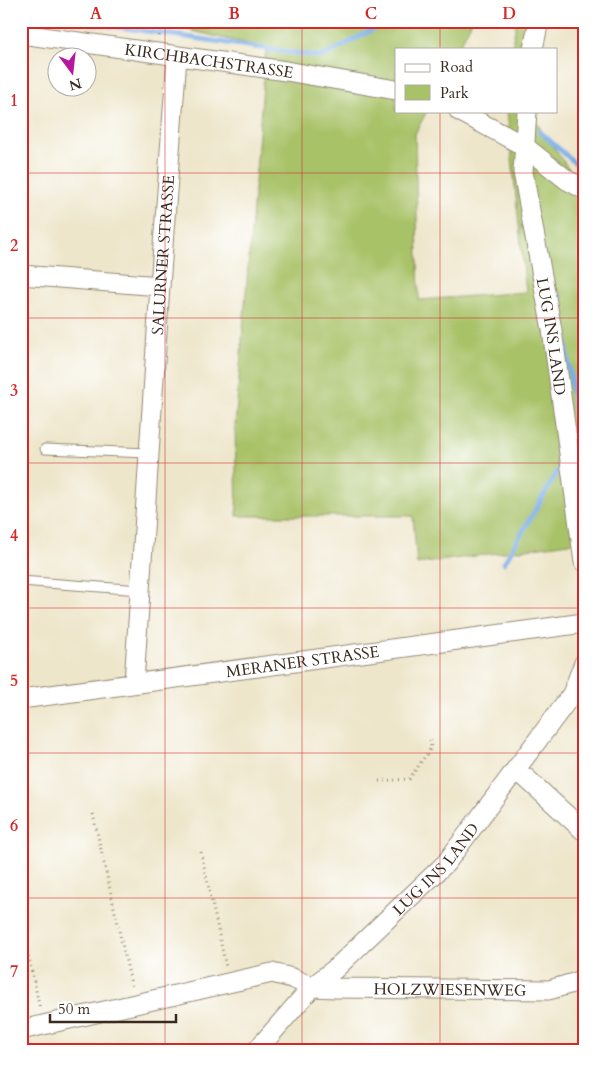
<svg xmlns="http://www.w3.org/2000/svg" width="605" height="1071" font-family="Cardo,serif">
	<style>
		.green { fill: #a8c268; stroke: #727643 }
		.lines { fill: none; stroke-linecap: round; stroke-linejoin: round }
		.stream { stroke: #7bade7; stroke-width: 5 }
		.lane-casing { stroke: #948874; stroke-width: 11 }
		.street-casing { stroke: #948874; stroke-width: 21 }
		.path { stroke: #948874; stroke-width: 3; stroke-dasharray: 1 4; stroke-linecap: butt }
		.lane { stroke: #fff; stroke-width: 9 }
		.street { stroke: #fff; stroke-width: 19 }
		.grid { fill: none; stroke: #d62828; stroke-width: 1; stroke-opacity: 0.55 }
		.labels { text-anchor: middle; stroke-width: 4; stroke-linejoin: round; paint-order: stroke }
		.street-label { font-size: 16px; fill: #3b2a1e; stroke: #fff }
		.neatline { fill: none; stroke: #d62828; stroke-width: 2 }
		.grid-label { font-size: 16px; text-anchor: middle; font-weight: bold; fill: #d62828 }
	</style>
	<rect width="100%" height="100%" fill="#fff"/>
	<filter id="ink" filterUnits="userSpaceOnUse"><feTurbulence type="fractalNoise" baseFrequency=".02" numOctaves="2"/><feDisplacementMap in="SourceGraphic" scale="10" xChannelSelector="R" yChannelSelector="G"/><feConvolveMatrix kernelMatrix="1 2 1 2 8 2 1 2 1" color-interpolation-filters="sRGB"/></filter>
	<filter id="wash" filterUnits="userSpaceOnUse"><feTurbulence type="fractalNoise" baseFrequency=".0096" numOctaves="4" result="noise"/><feDisplacementMap in="SourceGraphic" scale="20" xChannelSelector="R" yChannelSelector="G"/><feGaussianBlur stdDeviation="1.12" result="paint"/><feColorMatrix in="noise" values="0 0 0 0 0 0 0 0 0 0 0 0 0 0 0 0 0 1.4 0 .05"/><feComposite in="paint" operator="in"/></filter>
	<g filter="url(#wash)">
		<rect width="100%" height="100%" fill="#eee6cb"/>
		<!-- green -->
		<path class="green" d="M 127,21 L 472,21 L 458,49 L 396,49 L 396,111 L 427,111 L 415,134 L 419,300 L 526,292 L 507,111 L 528,111 L 571,172 L 584,179 L 584,541 L 417,564 L 413,516 L 237,516 L 235,427 L 266,48 L 188,30 Z
			M 516,21 L 528,21 L 521,49 L 512,49 Z"/>
		<g class="lines">
			<!-- stream -->
			<path class="stream" d="M 78,21 L 322,57 L 388,21
				M 406,21 L 407,22
				M 539,131 L 576,164 L 584,168
				M 560,296 L 584,486
				M 504,563 L 562,464"/>
		</g>
	</g>
	<g filter="url(#ink)">
		<g class="lines">
			<!-- lane casing -->
			<g class="lane-casing">
				<path id="lane" d="M 45,449 L 149,453
					M 21,581 L 140,590"/>
			</g>
			<!-- street casing -->
			<g class="street-casing">
				<g id="street">
					<path id="s1" d="M 21,34 L 286,71 L 396,90"/>
					<path d="M 533,49 L 539,21"/>
					<path d="M 459,111 L 524,146 L 567,180 L 584,189"/>
					<path id="s2" d="M 527,111 L 523,172 L 552,330 L 584,562"/>
					<path d="M 21,275 L 160,286"/>
					<path id="s3" d="M 134,683 L 160,286 L 177,57"/>
					<path id="s4" d="M 21,699 L 584,623"/>
					<path d="M 515,772 L 526,778 L 584,831"/>
					<path id="s5" d="M 21,1030 L 272,973 L 292,978 L 312,987 L 337,988 L 549,990 L 580,981 L 584,976"/>
					<path id="s6" d="M 257,1050 L 312,987 L 335,969 L 446,863 L 572,694 L 584,663"/>
				</g>
			</g>
			<!-- path -->
			<path class="path" d="M 170,21 L 183,23 L 183,21
				M 159,36 L 161,21
				M 379,781 L 409,779 L 431,748 L 430,738
				M 93,814 L 132,988
				M 201,852 L 226,967
				M 21,922 L 40,1009"/>
			<!-- lane -->
			<use href="#lane" class="lane"/>
			<!-- street -->
			<use href="#street" class="street"/>
		</g>
	</g>
	<!-- grid -->
	<path class="grid" d="M 165,21 L 165,1050M 302,21 L 302,1050M 440,21 L 440,49M 440,111 L 440,1050M 21,173 L 584,173M 21,318 L 584,318M 21,463 L 584,463M 21,608 L 584,608M 21,753 L 584,753M 21,898 L 584,898"/>
	<g class="labels">
		<!-- street labels -->
		<g class="street-label">
			<text dy="6" stroke="none"><textPath href="#s1" startOffset="190">KIRCHBACHSTRASSE</textPath></text>
			<text dy="6" stroke="none"><textPath href="#s3" startOffset="429">SALURNER STRASSE</textPath></text>
			<text dy="6" stroke="none"><textPath href="#s2" startOffset="228">LUG INS LAND</textPath></text>
			<text dy="6" stroke="none"><textPath href="#s4" startOffset="284">MERANER STRASSE</textPath></text>
			<text dy="6" stroke="none"><textPath href="#s6" startOffset="255">LUG INS LAND</textPath></text>
			<text dy="6" stroke="none"><textPath href="#s5" startOffset="438">HOLZWIESENWEG</textPath></text>
		</g>
	</g>
	<!-- margin -->
	<rect width="605" height="1071" fill="none" stroke="#fff" stroke-width="55"/>
	<!-- legend -->
	<rect x="395" y="48" width="162" height="65" fill="#ffffff" stroke="#b1aaa5"/>
	<rect x="405" y="64" width="25" height="8" fill="#ffffff" stroke="#b1aaa5"/>
	<text x="440" y="72" font-size="15" fill="#3b2a1e">Road</text>
	<rect x="405" y="85" width="25" height="15" fill="#a8c268" stroke="#b1aaa5"/>
	<text x="440" y="98" font-size="15" fill="#3b2a1e">Park</text>
	<!-- north arrow -->
	<g transform="translate(72 72) rotate(165)"><circle r="24" fill="#ffffff" stroke="#b1aaa5"/>
	<path d="M0-4L9 19L0 12L-9 19Z" fill="#b5179e"/>
	<text y="-8" font-size="14" font-weight="bold" text-anchor="middle" fill="#3b2a1e">N</text>
	</g>
	<!-- scale -->
	<path d="M50 1014v8h126v-8" fill="none" stroke="#3b2a1e" stroke-width="2.5"/>
	<text x="58" y="1014" font-size="15" fill="#3b2a1e" stroke="#ffffff" stroke-width="4" paint-order="stroke">50 m</text>
	<rect x="28" y="28" width="550" height="1016" class="neatline"/>
	<g class="grid-label">
		<text x="96" y="19">A</text>
		<text x="234" y="19">B</text>
		<text x="371" y="19">C</text>
		<text x="509" y="19">D</text>
		<text x="14" y="106">1</text>
		<text x="14" y="251">2</text>
		<text x="14" y="396">3</text>
		<text x="14" y="541">4</text>
		<text x="14" y="686">5</text>
		<text x="14" y="831">6</text>
		<text x="14" y="977">7</text>
	</g>
</svg>
